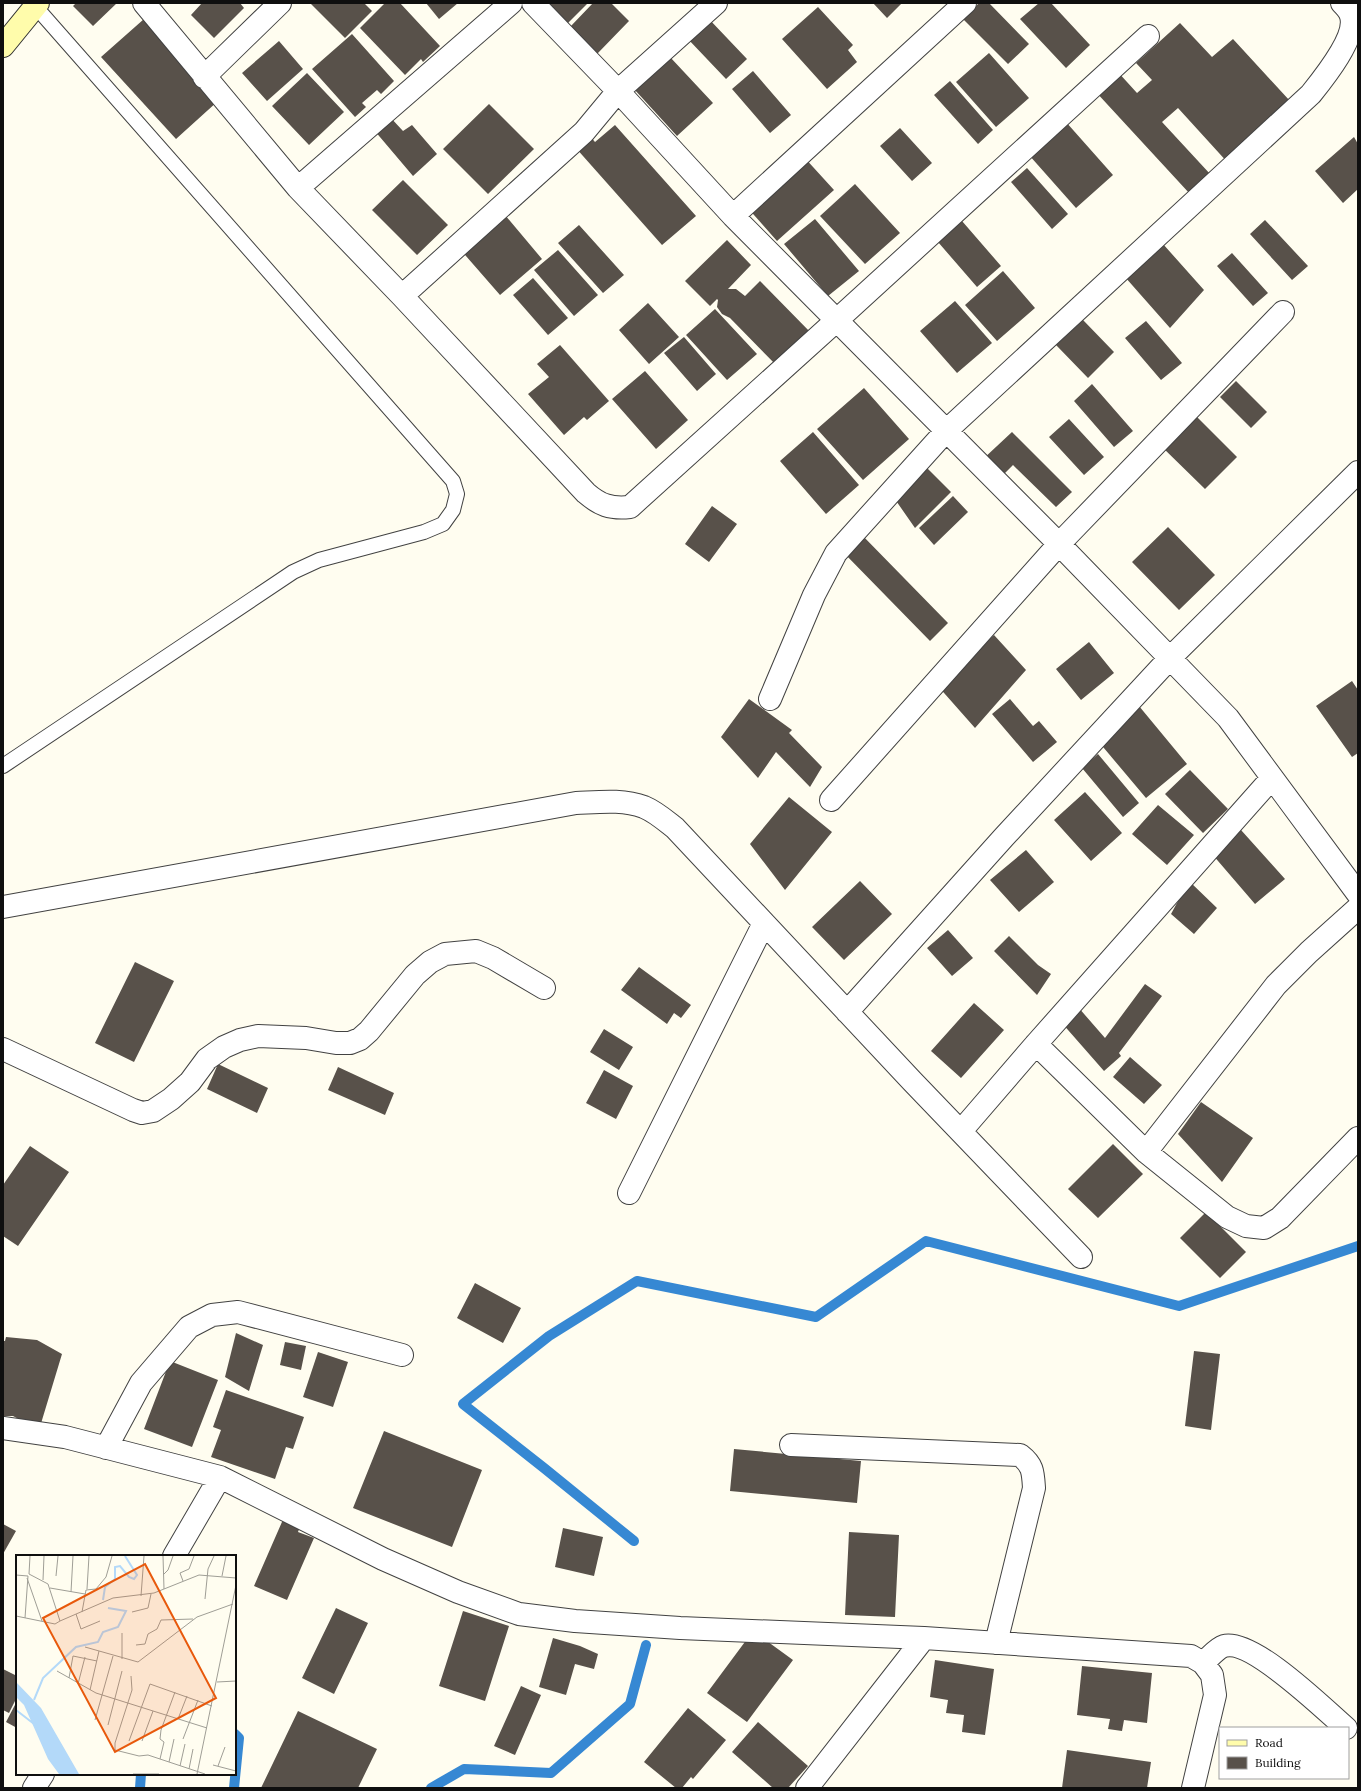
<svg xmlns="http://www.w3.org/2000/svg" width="1361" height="1791" font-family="Lora,serif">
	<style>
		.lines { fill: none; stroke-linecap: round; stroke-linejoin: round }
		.stream { stroke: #3688d3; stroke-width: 10 }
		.building { fill: #58514a }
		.service-casing { stroke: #424242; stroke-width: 16 }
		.minor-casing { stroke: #424242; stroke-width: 24 }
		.secondary-casing { stroke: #313131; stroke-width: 24 }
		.service { stroke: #fff; stroke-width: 14 }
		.minor { stroke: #fff; stroke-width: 22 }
		.secondary { stroke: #fffcab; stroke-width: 22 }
		.inset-river { fill: none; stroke: #b3d9f9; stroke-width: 2 }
		.inset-road { fill: none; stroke: #9f9e96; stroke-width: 1 }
		.view { fill: #e8590c; fill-opacity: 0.15; stroke: #e8590c; stroke-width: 2 }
		.inset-edge { fill: none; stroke: #0f0f0f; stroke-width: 2 }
	</style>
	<rect width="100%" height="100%" fill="#fffdf0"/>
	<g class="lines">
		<!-- stream -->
		<path class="stream" d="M 634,1541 L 544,1468 L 463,1404 L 549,1336 L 637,1281 L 816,1317 L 926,1241 L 1179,1306 L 1358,1246
			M 140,1788 L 141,1774
			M 234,1788 L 239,1738 L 235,1734
			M 431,1788 L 464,1769 L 551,1773 L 630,1704 L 646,1645"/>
	</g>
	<!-- building -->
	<path class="building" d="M 76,3 L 117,3 L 93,26 L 73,6 Z
		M 202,3 L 240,3 L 244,8 L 214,38 L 191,15 Z
		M 310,3 L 364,3 L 372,11 L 345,38 Z
		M 385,3 L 400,3 L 440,46 L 423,62 L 421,59 L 405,75 L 360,28 Z
		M 426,3 L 458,3 L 439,19 Z
		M 548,3 L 588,3 L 568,23 Z
		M 593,3 L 611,3 L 629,21 L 597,54 L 570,27 Z
		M 873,3 L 902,3 L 887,18 Z
		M 979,3 L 989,3 L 1029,44 L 1008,64 L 963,19 Z
		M 1039,3 L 1051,3 L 1090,45 L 1066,68 L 1020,19 Z
		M 818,7 L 853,45 L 848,50 L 857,62 L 827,89 L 782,39 Z
		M 708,18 L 747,59 L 726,79 L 687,38 Z
		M 144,19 L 218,101 L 176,139 L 101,57 Z
		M 1180,23 L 1212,57 L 1233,39 L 1290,101 L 1229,164 L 1178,108 L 1162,122 L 1211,175 L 1190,194 L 1095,91 L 1117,71 L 1137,93 L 1152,80 L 1136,63 Z
		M 352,34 L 394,81 L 381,94 L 377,90 L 362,103 L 366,107 L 355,117 L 312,69 Z
		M 279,41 L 303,69 L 267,101 L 242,73 Z
		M 989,53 L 1029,98 L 996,127 L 956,82 Z
		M 670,57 L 713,103 L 677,136 L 634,89 Z
		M 753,71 L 791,115 L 770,133 L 732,89 Z
		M 307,73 L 344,112 L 309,145 L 272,106 Z
		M 950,81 L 993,130 L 978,144 L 934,95 Z
		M 489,104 L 534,149 L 488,194 L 443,149 Z
		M 390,117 L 403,131 L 412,125 L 437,154 L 413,176 L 374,130 Z
		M 1066,122 L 1113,175 L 1076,208 L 1029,155 Z
		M 615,125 L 696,216 L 662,245 L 575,147 L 589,135 L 595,142 Z
		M 900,128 L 932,163 L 912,181 L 880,146 Z
		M 1354,137 L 1358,144 L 1358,189 L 1343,203 L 1315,171 Z
		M 803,156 L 834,190 L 777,241 L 746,206 Z
		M 1027,168 L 1068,214 L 1052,229 L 1011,182 Z
		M 403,180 L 448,225 L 417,255 L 372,210 Z
		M 855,184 L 900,233 L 865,264 L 820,216 Z
		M 505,215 L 542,259 L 500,295 L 459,248 Z
		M 815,219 L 859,271 L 828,296 L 784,244 Z
		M 1265,220 L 1308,266 L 1292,280 L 1250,234 Z
		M 962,221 L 1001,266 L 977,287 L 938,242 Z
		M 579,225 L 624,275 L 603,293 L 558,243 Z
		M 727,240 L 751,265 L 728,289 L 736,289 L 745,296 L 760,281 L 813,335 L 779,368 L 730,318 L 722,314 L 717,307 L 718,300 L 717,299 L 710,306 L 685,281 Z
		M 1163,244 L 1204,290 L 1170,328 L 1125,277 Z
		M 558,250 L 598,295 L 574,316 L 534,270 Z
		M 1232,253 L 1268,293 L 1253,306 L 1217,266 Z
		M 1003,271 L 1035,308 L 997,341 L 965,305 Z
		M 533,278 L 568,318 L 548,335 L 513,295 Z
		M 955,301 L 992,343 L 957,373 L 920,331 Z
		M 648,303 L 679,337 L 649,364 L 619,330 Z
		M 715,309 L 757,354 L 727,380 L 686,335 Z
		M 1083,320 L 1114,352 L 1088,378 L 1056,345 Z
		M 1146,321 L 1182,363 L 1161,380 L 1125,338 Z
		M 684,337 L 716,374 L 697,391 L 664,353 Z
		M 560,345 L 609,401 L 587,420 L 584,417 L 564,435 L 528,394 L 549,377 L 537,364 Z
		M 645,371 L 688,420 L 656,449 L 612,399 Z
		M 1236,381 L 1267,412 L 1251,428 L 1220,397 Z
		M 1092,384 L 1133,431 L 1114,447 L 1074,401 Z
		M 864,388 L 909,439 L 863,480 L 817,429 Z
		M 1193,413 L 1237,457 L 1205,489 L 1160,445 Z
		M 1069,419 L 1104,457 L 1084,475 L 1049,437 Z
		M 813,432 L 859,485 L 826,514 L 780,461 Z
		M 1012,432 L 1072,492 L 1056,507 L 1013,465 L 1000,478 L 982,460 Z
		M 923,464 L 951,492 L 915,528 L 892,495 Z
		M 953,496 L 968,512 L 934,545 L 919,528 Z
		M 712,506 L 737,524 L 709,562 L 685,544 Z
		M 1168,527 L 1215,575 L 1179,610 L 1132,562 Z
		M 860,533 L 948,623 L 930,641 L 842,551 Z
		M 994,635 L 1026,670 L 975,728 L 937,685 Z
		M 1089,642 L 1114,673 L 1081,700 L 1056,669 Z
		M 1352,681 L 1358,690 L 1358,753 L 1352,757 L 1316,706 Z
		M 749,699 L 792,730 L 789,733 L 822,767 L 810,787 L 776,752 L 758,778 L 721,737 Z
		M 1010,699 L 1033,726 L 1039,721 L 1057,742 L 1033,762 L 992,714 Z
		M 1139,706 L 1187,764 L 1146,798 L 1098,741 Z
		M 1098,754 L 1139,803 L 1123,817 L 1082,768 Z
		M 1190,770 L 1228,809 L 1203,833 L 1165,794 Z
		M 1085,792 L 1122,833 L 1091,861 L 1054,820 Z
		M 789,797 L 832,832 L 785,890 L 750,844 Z
		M 1158,805 L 1194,835 L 1167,865 L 1132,834 Z
		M 1241,830 L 1285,879 L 1255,904 L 1212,854 Z
		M 1026,850 L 1054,882 L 1019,912 L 990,880 Z
		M 860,881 L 892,914 L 844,960 L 812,927 Z
		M 1189,881 L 1217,908 L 1194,934 L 1171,914 Z
		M 948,930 L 973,958 L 952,976 L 927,948 Z
		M 1009,936 L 1038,965 L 1051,974 L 1037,995 L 994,951 Z
		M 135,962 L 174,981 L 134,1062 L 95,1043 Z
		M 639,967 L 691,1005 L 681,1018 L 674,1013 L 667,1024 L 621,990 Z
		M 1145,984 L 1162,996 L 1119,1053 L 1121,1056 L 1104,1071 L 1061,1022 L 1078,1007 L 1105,1038 Z
		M 974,1003 L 1004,1030 L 961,1078 L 931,1051 Z
		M 604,1029 L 633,1047 L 619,1070 L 590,1052 Z
		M 1130,1057 L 1162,1085 L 1144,1104 L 1113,1077 Z
		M 218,1064 L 268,1088 L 257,1113 L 207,1089 Z
		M 338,1067 L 394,1093 L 385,1115 L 328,1090 Z
		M 604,1070 L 633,1086 L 616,1119 L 586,1103 Z
		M 1201,1102 L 1253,1138 L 1222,1182 L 1178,1134 Z
		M 1113,1144 L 1143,1174 L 1098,1218 L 1068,1189 Z
		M 30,1146 L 69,1172 L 18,1246 L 3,1236 L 3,1185 Z
		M 1206,1212 L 1246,1252 L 1220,1278 L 1180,1238 Z
		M 475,1283 L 521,1308 L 503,1343 L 457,1318 Z
		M 236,1333 L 263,1345 L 249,1391 L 225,1377 Z
		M 6,1337 L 37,1340 L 62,1354 L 39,1430 L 13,1416 L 3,1416 L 3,1341 L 5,1341 Z
		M 285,1342 L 306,1346 L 301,1370 L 280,1365 Z
		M 1194,1351 L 1220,1354 L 1211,1430 L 1185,1426 Z
		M 318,1352 L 348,1362 L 333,1407 L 303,1397 Z
		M 170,1361 L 218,1380 L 192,1447 L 144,1429 Z
		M 226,1390 L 304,1417 L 293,1449 L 286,1447 L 275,1479 L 211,1457 L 221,1430 L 213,1427 Z
		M 384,1431 L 482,1470 L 452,1547 L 353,1508 Z
		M 734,1449 L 861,1461 L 857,1503 L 730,1491 Z
		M 285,1515 L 302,1522 L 298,1532 L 314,1538 L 287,1600 L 254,1586 Z
		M 3,1524 L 16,1531 L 3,1554 Z
		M 563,1528 L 603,1537 L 594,1576 L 555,1567 Z
		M 849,1532 L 899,1535 L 895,1617 L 845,1615 Z
		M 336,1608 L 368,1623 L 334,1694 L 302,1678 Z
		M 463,1611 L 509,1626 L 485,1701 L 439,1686 Z
		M 753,1631 L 793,1660 L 747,1722 L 707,1693 Z
		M 553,1638 L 580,1646 L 598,1654 L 594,1669 L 575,1664 L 566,1695 L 539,1687 Z
		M 935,1660 L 994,1669 L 985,1735 L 962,1732 L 964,1715 L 946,1713 L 948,1700 L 930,1697 Z
		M 1082,1666 L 1152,1673 L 1147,1723 L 1124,1720 L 1122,1731 L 1108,1729 L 1110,1719 L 1077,1715 Z
		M 3,1669 L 17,1676 L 17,1697 L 9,1713 L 3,1710 Z
		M 521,1686 L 541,1695 L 515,1755 L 494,1746 Z
		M 17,1701 L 17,1728 L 6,1722 Z
		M 688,1708 L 726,1740 L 693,1779 L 691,1777 L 682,1788 L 676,1788 L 644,1762 Z
		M 298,1711 L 377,1749 L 358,1788 L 261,1788 Z
		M 758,1722 L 808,1766 L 788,1788 L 773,1788 L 732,1752 Z
		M 1067,1750 L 1151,1762 L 1147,1788 L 1062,1788 Z"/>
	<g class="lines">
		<!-- service casing -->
		<g class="service-casing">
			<path id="service" d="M 3,766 L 293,572 L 319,560 L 424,532 L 443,524 L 453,510 L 457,494 L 453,481 L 35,6"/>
		</g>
		<!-- minor casing -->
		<g class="minor-casing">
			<path id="minor" d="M 144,3 L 298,188 L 402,296 L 586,493 C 600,505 610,509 630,507 L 837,320 L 1148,36
				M 533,3 L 618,91 L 733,216 L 1059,544 L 1228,718 L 1358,894
				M 204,77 L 280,3
				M 298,188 L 511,3
				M 733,216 L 965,3
				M 402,296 L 584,132 L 618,91 L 716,3
				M 770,699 L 814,595 L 836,553 L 946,431 L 1311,94 C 1323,79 1357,37 1351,16 C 1350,12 1345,6 1342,3
				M 831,800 L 1059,544 L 1283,312
				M 3,907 L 576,803 C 599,802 623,799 644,807 C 656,812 666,821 675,828 L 912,1081 L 1081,1257
				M 847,1012 L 1004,837 L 1170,658 L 1358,472
				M 1036,1044 L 1146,1152 L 1227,1217 L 1246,1226 L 1264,1228 L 1280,1218 L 1358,1138
				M 3,1049 L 133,1110 L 142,1113 L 153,1111 L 171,1099 L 190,1082 L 207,1059 L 224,1047 L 240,1040 L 258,1036 L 306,1038 L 336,1043 L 350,1043 L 360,1039 L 369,1031 L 415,975 L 430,962 L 445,954 L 476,951 L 493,958 L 544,988
				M 961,1131 L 1036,1044 L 1272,778
				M 1146,1152 L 1276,985 L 1309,952 L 1358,908
				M 629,1193 L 764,923
				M 3,1428 L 65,1437 L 220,1477 L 383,1559 L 458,1592 L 519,1614 L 575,1621 L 680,1628 L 924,1638 L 1191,1656 L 1203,1663 L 1212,1675 L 1215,1695 L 1193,1788
				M 791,1445 L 1020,1455 C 1033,1465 1033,1472 1034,1488 L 996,1643
				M 106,1448 L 141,1383 L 189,1327 L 212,1315 L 238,1312 L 402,1355
				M 174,1556 L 220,1477
				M 1203,1663 C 1209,1658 1217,1648 1224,1646 C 1252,1638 1324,1709 1346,1728
				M 34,1788 L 43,1774
				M 807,1788 L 924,1638"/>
		</g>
		<!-- secondary casing -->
		<g class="secondary-casing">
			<path id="secondary" d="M 3,46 L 38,3"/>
		</g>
		<!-- service -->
		<use href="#service" class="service"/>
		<!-- minor -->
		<use href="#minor" class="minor"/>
		<!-- secondary -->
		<use href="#secondary" class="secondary"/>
	</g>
	<!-- overview -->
	<g transform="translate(16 1555)">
		<rect width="220" height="220" fill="#fffdf0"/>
		<path d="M 0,127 L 25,153 L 63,219 L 43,219 L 32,204 L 8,150 L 0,142 Z" fill="#b3d9f9"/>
		<path class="inset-river" d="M 87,45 L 89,32 L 99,24 L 99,12 L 104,11 L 113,22 L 118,24 L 121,20 L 109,1M 18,145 L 27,123 L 60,92 L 82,87 L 87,77 L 102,72 L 110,56 L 92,53M 0,155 L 22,172"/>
		<path class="inset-road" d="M 14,1 L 13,19 L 32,29 L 44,66 L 97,43 L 138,38 L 183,20 L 220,23M 147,1 L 148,34M 0,20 L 12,21M 147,20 L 152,15 L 157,1M 40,21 L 42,1M 206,21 L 210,1M 11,23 L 26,66M 27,25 L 28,1M 167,26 L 164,18 L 173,14 L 178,1M 34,33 L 69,39M 71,34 L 73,1M 55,37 L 57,1M 125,41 L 128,1M 189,44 L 192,14 L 198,1M 66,57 L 70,35 L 80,34 L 90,22 L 96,1M 116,57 L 132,53 L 135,39M 60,59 L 65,74 L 84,66M 0,61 L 39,69 L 44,66M 9,63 L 12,21M 106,78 L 106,104M 120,90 L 129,89 L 132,79 L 141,74 L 145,65 L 177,64M 69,92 L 122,107 L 181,62 L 217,49M 41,116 L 80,138 L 191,173M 115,121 L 116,135 L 99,188 L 99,195 L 123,201 L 132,200 L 189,219M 53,123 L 57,101 L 81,106M 201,127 L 220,126M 62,129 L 69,102M 74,135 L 83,96M 162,164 L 171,141M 79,165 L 97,101M 92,170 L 106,116M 167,184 L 182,145M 113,186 L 134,129 L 196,151M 126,186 L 137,156M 144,204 L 148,187 L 144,184 L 145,175 L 159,137M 153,207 L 158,184M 197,210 L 220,216M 164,211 L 169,189M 202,211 L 209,192M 173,214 L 177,194M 117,219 L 143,219M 181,219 L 220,30"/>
		<path class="view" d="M 129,9 L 200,143 L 99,197 L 27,63 Z"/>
		<rect width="220" height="220" class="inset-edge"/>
	</g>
	<!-- border -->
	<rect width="1361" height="1791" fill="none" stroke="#0f0f0f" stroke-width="8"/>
	<!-- legend -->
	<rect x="1219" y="1727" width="130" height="52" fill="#ffffff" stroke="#9f9f9f"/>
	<rect x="1227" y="1740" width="20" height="6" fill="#fffcab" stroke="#9f9f9f"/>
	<text x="1255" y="1747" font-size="12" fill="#0f0f0f">Road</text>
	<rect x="1227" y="1757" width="20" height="12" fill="#58514a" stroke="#9f9f9f"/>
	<text x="1255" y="1767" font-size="12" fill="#0f0f0f">Building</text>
</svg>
